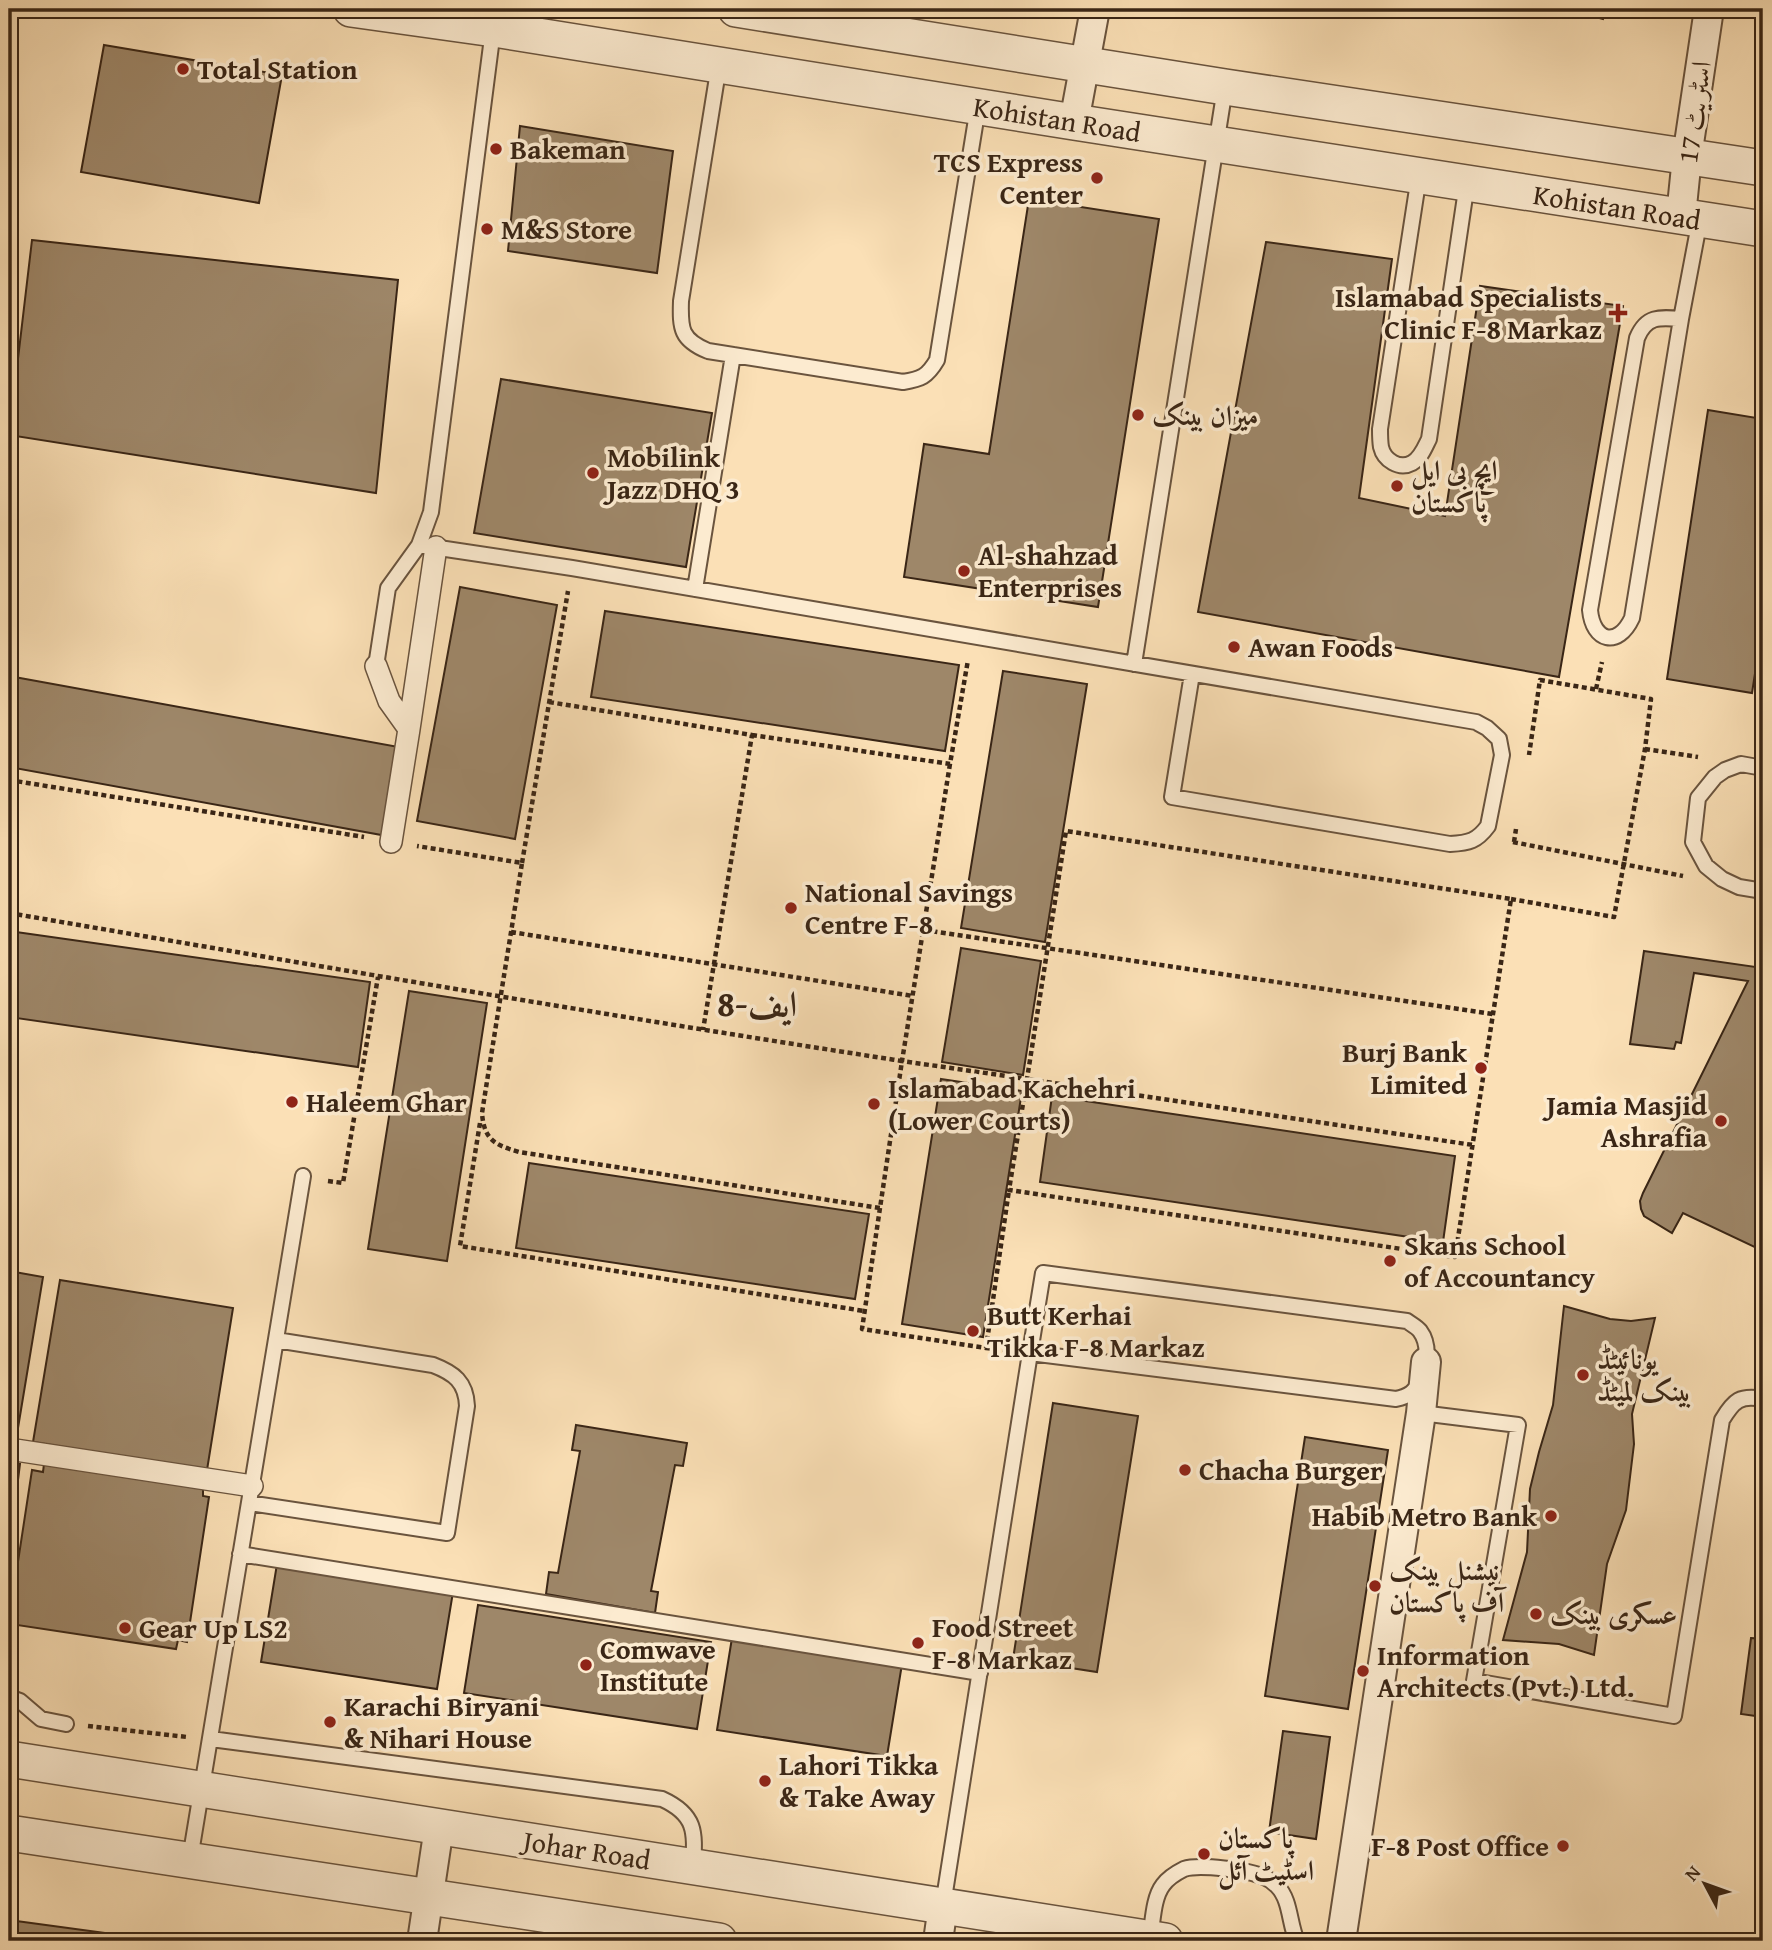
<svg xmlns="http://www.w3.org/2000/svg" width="1772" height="1950" font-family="'Gentium Book Plus',Amiri,serif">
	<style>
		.building { fill: #9e8769; stroke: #3a2616; stroke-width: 2 }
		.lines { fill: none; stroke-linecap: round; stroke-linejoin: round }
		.service-casing { stroke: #6a543e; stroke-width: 18 }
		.pedestrian-casing { stroke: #6a543e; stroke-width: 24 }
		.minor-casing { stroke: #6a543e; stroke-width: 32 }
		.tertiary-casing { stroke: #6a543e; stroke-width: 38 }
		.path { stroke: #3a2616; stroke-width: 4.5; stroke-dasharray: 5 3.5; stroke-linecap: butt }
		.service { stroke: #fcebd0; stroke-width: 14 }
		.pedestrian { stroke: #fcebd0; stroke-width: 21 }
		.minor { stroke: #fcebd0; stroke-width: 28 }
		.tertiary { stroke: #fcebd0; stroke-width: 35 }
		.poi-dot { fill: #8f2418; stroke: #fcebd0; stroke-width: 2.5 }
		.labels { text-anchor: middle; stroke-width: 7; stroke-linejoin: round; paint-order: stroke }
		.poi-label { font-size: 28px; font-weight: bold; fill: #3a2616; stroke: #fcebd0; text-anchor: start }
		.street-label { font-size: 28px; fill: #3a2616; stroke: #fcebd0 }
		.district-label { font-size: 35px; font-weight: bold; fill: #3a2616; stroke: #fcebd0 }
	</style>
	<rect width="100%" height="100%" fill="#fbe0b6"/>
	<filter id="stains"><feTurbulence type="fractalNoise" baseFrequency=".00286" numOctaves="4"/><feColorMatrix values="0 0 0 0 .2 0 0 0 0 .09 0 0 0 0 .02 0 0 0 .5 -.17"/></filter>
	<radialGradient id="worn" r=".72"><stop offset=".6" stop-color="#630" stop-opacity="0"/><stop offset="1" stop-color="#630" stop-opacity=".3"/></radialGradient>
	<!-- building -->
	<path class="building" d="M 1566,9 L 1606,9 L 1603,19 Z
		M 104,45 L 282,75 L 259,203 L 81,172 Z
		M 520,126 L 673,151 L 657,273 L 508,251 Z
		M 1029,199 L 1159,219 L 1098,607 L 904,577 L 924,444 L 989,454 Z
		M 32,240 L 398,280 L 376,493 L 9,435 Z
		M 1266,242 L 1392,259 L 1359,498 L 1445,516 L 1480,286 L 1623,306 L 1559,677 L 1198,612 Z
		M 501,379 L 712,413 L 686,567 L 474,533 Z
		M 1708,410 L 1763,419 L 1763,622 L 1752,693 L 1667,679 Z
		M 460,587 L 557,605 L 515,839 L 417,821 Z
		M 605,611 L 959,665 L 945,751 L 591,697 Z
		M 1003,671 L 1087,684 L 1045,942 L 961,928 Z
		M 9,676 L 404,748 L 387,836 L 9,767 Z
		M 9,931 L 370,982 L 358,1067 L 9,1017 Z
		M 961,948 L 1041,961 L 1023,1075 L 942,1062 Z
		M 1644,951 L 1763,968 L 1763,1251 L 1683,1213 L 1672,1233 L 1644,1216 L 1641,1209 L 1640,1201 L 1643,1193 L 1748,981 L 1694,973 L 1681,1043 L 1676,1042 L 1674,1049 L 1630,1044 Z
		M 409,991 L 487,1003 L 447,1261 L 368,1249 Z
		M 941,1079 L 1022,1091 L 983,1337 L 902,1324 Z
		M 1052,1096 L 1455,1156 L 1443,1242 L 1040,1182 Z
		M 529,1163 L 869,1214 L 855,1299 L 516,1248 Z
		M 9,1271 L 43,1277 L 16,1440 L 9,1439 Z
		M 60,1280 L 233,1308 L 207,1470 L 33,1442 Z
		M 1564,1306 L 1610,1319 L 1631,1321 L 1655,1318 L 1632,1414 L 1634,1444 L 1626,1510 L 1607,1564 L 1594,1655 L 1559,1644 L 1503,1640 L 1527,1552 L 1530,1489 L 1539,1452 L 1553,1405 Z
		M 1053,1403 L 1138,1416 L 1097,1672 L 1013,1659 Z
		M 576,1425 L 687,1443 L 683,1466 L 675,1465 L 651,1591 L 658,1592 L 655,1613 L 546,1594 L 549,1572 L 558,1573 L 580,1451 L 572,1450 Z
		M 1305,1437 L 1388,1450 L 1348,1709 L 1265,1696 Z
		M 9,1463 L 20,1464 L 9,1552 Z
		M 44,1464 L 203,1488 L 203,1496 L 209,1497 L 187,1642 L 178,1640 L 176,1649 L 17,1625 L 18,1616 L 10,1614 L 32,1470 L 43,1472 Z
		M 277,1564 L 453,1592 L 437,1689 L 261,1662 Z
		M 478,1605 L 711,1642 L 697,1729 L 464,1693 Z
		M 732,1638 L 902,1664 L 887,1756 L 717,1730 Z
		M 1751,1638 L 1763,1639 L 1763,1717 L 1741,1714 Z
		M 1283,1731 L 1330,1737 L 1316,1839 L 1269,1832 Z
		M 9,1920 L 164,1941 L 9,1941 Z"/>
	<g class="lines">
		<!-- service casing -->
		<g class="service-casing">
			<path id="service" d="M 719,65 L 681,301 C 680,329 681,340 708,351 L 903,382 C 921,379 927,377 937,360 L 978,107
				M 1419,176 L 1380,429 C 1380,434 1380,441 1381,447 C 1384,460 1399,470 1412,463 C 1421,458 1425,447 1429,439 L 1467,183
				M 1681,319 C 1659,317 1646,316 1637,338 L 1590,610 C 1593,642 1618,648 1632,618 L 1681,319 L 1700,219
				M 419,545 L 572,568 L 1476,722 L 1487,728 L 1499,739 L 1502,755 L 1488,826 C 1477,841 1469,843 1450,844 L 1172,797 L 1192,674
				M 695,589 L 733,355
				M 1134,664 L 1225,88
				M 376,666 L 388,588 L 419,545 L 431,512 L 493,30
				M 1763,768 L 1741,764 L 1725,770 L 1715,777 L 1698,798 L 1693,842 L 1706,866 L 1722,879 L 1739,887 L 1763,891
				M 1421,1413 L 1518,1425 L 1474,1681 L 1674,1716 L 1722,1420 C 1734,1400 1740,1395 1763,1399
				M 249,1503 L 447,1533 L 467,1406 C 466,1382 454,1373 433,1365 L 276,1340
				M 240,1554 L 980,1673
				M 9,1697 L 20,1701 L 41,1719 L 66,1724
				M 211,1739 L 662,1799 C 697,1815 695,1833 693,1867
				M 190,1859 L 303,1176
				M 943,1905 L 1030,1353 L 1043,1273 L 1407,1321 C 1411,1324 1417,1327 1420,1331 C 1432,1347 1427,1381 1411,1393 C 1407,1396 1401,1398 1396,1399 L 1030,1353
				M 1150,1938 C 1153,1922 1153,1898 1163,1885 C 1168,1878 1176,1873 1184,1869 C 1199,1864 1249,1870 1264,1877 C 1269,1879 1273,1882 1277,1886 C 1291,1900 1289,1924 1297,1941"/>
		</g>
		<!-- pedestrian casing -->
		<g class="pedestrian-casing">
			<path id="pedestrian" d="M 376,666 L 389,701 L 409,729 L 391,842
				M 409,729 L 436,547
				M 9,1449 L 252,1486"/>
		</g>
		<!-- minor casing -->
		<g class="minor-casing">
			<path id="minor" d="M 1074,122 L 1095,9
				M 1681,216 L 1687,157 L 1709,9
				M 422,1941 L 439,1827
				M 938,1941 L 943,1906
				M 1341,1941 L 1421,1413 L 1426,1362"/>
		</g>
		<!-- tertiary casing -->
		<g class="tertiary-casing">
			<path id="tertiary" d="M 351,9 L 494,29 L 1074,122 L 1763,229
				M 736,9 L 1225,87 L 1763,168
				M 9,1759 L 1165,1941
				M 9,1833 L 719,1941"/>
		</g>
		<!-- path -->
		<path class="path" d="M 1596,689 L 1602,662
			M 549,702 L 752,735 L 703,1030
			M 752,735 L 950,764 L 968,660
			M 1645,749 L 1698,757
			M 950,764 L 902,1061 L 1027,1079 L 1066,831 L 1511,899 L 1455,1257 L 1009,1190 L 1027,1079 L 1473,1145
			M 9,780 L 364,837
			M 1513,842 L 1683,876
			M 1514,842 L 1516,829
			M 522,863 L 568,591
			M 1511,899 L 1614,917 L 1645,749 L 1651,699 L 1540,680 L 1529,755
			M 9,913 C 306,964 604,1015 902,1061 L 880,1208 L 519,1152 C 495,1145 484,1140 482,1113 C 495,1030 509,946 522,863 L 417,846
			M 924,930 L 1493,1014
			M 511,932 L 913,996
			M 480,1123 L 460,1246 L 864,1311
			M 328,1181 L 343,1183 L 378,977
			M 880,1208 L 862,1329 L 986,1348 L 1009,1190
			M 986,1348 L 1006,1350
			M 88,1726 L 187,1737"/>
		<!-- service -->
		<use href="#service" class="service"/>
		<!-- pedestrian -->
		<use href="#pedestrian" class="pedestrian"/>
		<!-- minor -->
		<use href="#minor" class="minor"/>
		<!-- tertiary -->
		<use href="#tertiary" class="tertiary"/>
	</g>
	<!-- markers -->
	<g class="poi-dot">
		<circle cx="183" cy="69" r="7"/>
		<circle cx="496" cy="149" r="7"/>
		<circle cx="1097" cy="178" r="7"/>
		<circle cx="487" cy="229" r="7"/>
		<path d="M1614.5 302.5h7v7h7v7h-7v7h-7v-7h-7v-7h7z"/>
		<circle cx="1138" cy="415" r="7"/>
		<circle cx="593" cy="473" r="7"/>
		<circle cx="1397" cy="486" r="7"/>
		<circle cx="964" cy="571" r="7"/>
		<circle cx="1234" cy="647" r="7"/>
		<circle cx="791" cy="908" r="7"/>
		<circle cx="1481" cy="1068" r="7"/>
		<circle cx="292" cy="1102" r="7"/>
		<circle cx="874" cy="1104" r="7"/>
		<circle cx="1721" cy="1121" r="7"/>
		<circle cx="1390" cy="1261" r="7"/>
		<circle cx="973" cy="1331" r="7"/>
		<circle cx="1583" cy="1375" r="7"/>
		<circle cx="1185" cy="1470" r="7"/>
		<circle cx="1551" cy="1516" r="7"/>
		<circle cx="1375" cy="1586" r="7"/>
		<circle cx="1536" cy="1614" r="7"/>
		<circle cx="125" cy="1628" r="7"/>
		<circle cx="918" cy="1643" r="7"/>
		<circle cx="586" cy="1665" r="7"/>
		<circle cx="1363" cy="1671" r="7"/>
		<circle cx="330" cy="1722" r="7"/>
		<circle cx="765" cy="1781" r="7"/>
		<circle cx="1563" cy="1846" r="7"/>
		<circle cx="1204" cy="1854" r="7"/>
	</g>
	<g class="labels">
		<!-- poi labels -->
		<g class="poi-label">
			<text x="197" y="79">Total Station</text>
			<text x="510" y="159">Bakeman</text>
			<text x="1083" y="172" text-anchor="end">TCS Express<tspan x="1083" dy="32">Center</tspan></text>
			<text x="501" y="239">M&amp;S Store</text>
			<text x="1602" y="307" text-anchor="end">Islamabad Specialists<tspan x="1602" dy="32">Clinic F-8 Markaz</tspan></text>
			<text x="1152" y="425">میزان بینک</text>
			<text x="607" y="467">Mobilink<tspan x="607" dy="32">Jazz DHQ 3</tspan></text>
			<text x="1411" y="480">ایچ بی ایل<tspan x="1411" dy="32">پاکستان</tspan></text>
			<text x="978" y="565">Al-shahzad<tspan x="978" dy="32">Enterprises</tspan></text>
			<text x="1248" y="657">Awan Foods</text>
			<text x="805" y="902">National Savings<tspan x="805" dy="32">Centre F-8</tspan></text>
			<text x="1467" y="1062" text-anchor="end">Burj Bank<tspan x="1467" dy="32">Limited</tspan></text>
			<text x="888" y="1098">Islamabad Kachehri<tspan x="888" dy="32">(Lower Courts)</tspan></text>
			<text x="306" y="1112">Haleem Ghar</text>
			<text x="1707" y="1115" text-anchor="end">Jamia Masjid<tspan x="1707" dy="32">Ashrafia</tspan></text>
			<text x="1404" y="1255">Skans School<tspan x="1404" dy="32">of Accountancy</tspan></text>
			<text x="987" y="1325">Butt Kerhai<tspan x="987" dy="32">Tikka F-8 Markaz</tspan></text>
			<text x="1597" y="1369">یونائیٹڈ<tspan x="1597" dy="32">بینک لمیٹڈ</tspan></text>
			<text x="1199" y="1480">Chacha Burger</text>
			<text x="1537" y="1526" text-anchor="end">Habib Metro Bank</text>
			<text x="1389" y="1580">نیشنل بینک<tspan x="1389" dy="32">آف پاکستان</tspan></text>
			<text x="1550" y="1624">عسکری بینک</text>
			<text x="932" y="1637">Food Street<tspan x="932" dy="32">F-8 Markaz</tspan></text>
			<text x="139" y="1638">Gear Up LS2</text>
			<text x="600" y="1659">Comwave<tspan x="600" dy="32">Institute</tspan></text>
			<text x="1377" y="1665">Information<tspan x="1377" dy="32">Architects (Pvt.) Ltd.</tspan></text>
			<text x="344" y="1716">Karachi Biryani<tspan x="344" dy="32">&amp; Nihari House</tspan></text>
			<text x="779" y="1775">Lahori Tikka<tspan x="779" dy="32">&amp; Take Away</tspan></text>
			<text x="1218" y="1848">پاکستان<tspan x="1218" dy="32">اسٹیٹ آئل</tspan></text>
			<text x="1549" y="1856" text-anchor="end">F-8 Post Office</text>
		</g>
		<!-- street labels -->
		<g class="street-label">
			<text transform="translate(1694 112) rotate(-82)" y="10">اسٹریٹ 17</text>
			<text transform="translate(1057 119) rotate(9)" y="10">Kohistan Road</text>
			<text transform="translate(1617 207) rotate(9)" y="10">Kohistan Road</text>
			<text transform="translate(587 1850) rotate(9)" y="10">Johar Road</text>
		</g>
		<!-- district labels -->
		<g class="district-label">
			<text x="757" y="1016">ایف-8</text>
		</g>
	</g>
	<!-- margin -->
	<rect width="1772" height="1950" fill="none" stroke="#fbe0b6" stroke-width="35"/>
	<rect x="10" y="10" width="1751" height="1929" fill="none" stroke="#3a2616" stroke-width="3.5"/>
	<rect x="18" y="18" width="1737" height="1915" fill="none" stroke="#3a2616" stroke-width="2"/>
	<!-- north arrow -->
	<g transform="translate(1705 1884) rotate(311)" stroke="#fcebd0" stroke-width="5" paint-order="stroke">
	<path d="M0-5L12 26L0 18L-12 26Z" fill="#3a2616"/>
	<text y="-10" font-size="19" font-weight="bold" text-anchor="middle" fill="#3a2616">N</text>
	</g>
	<rect width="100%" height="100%" filter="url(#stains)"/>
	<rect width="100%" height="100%" fill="url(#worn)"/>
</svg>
